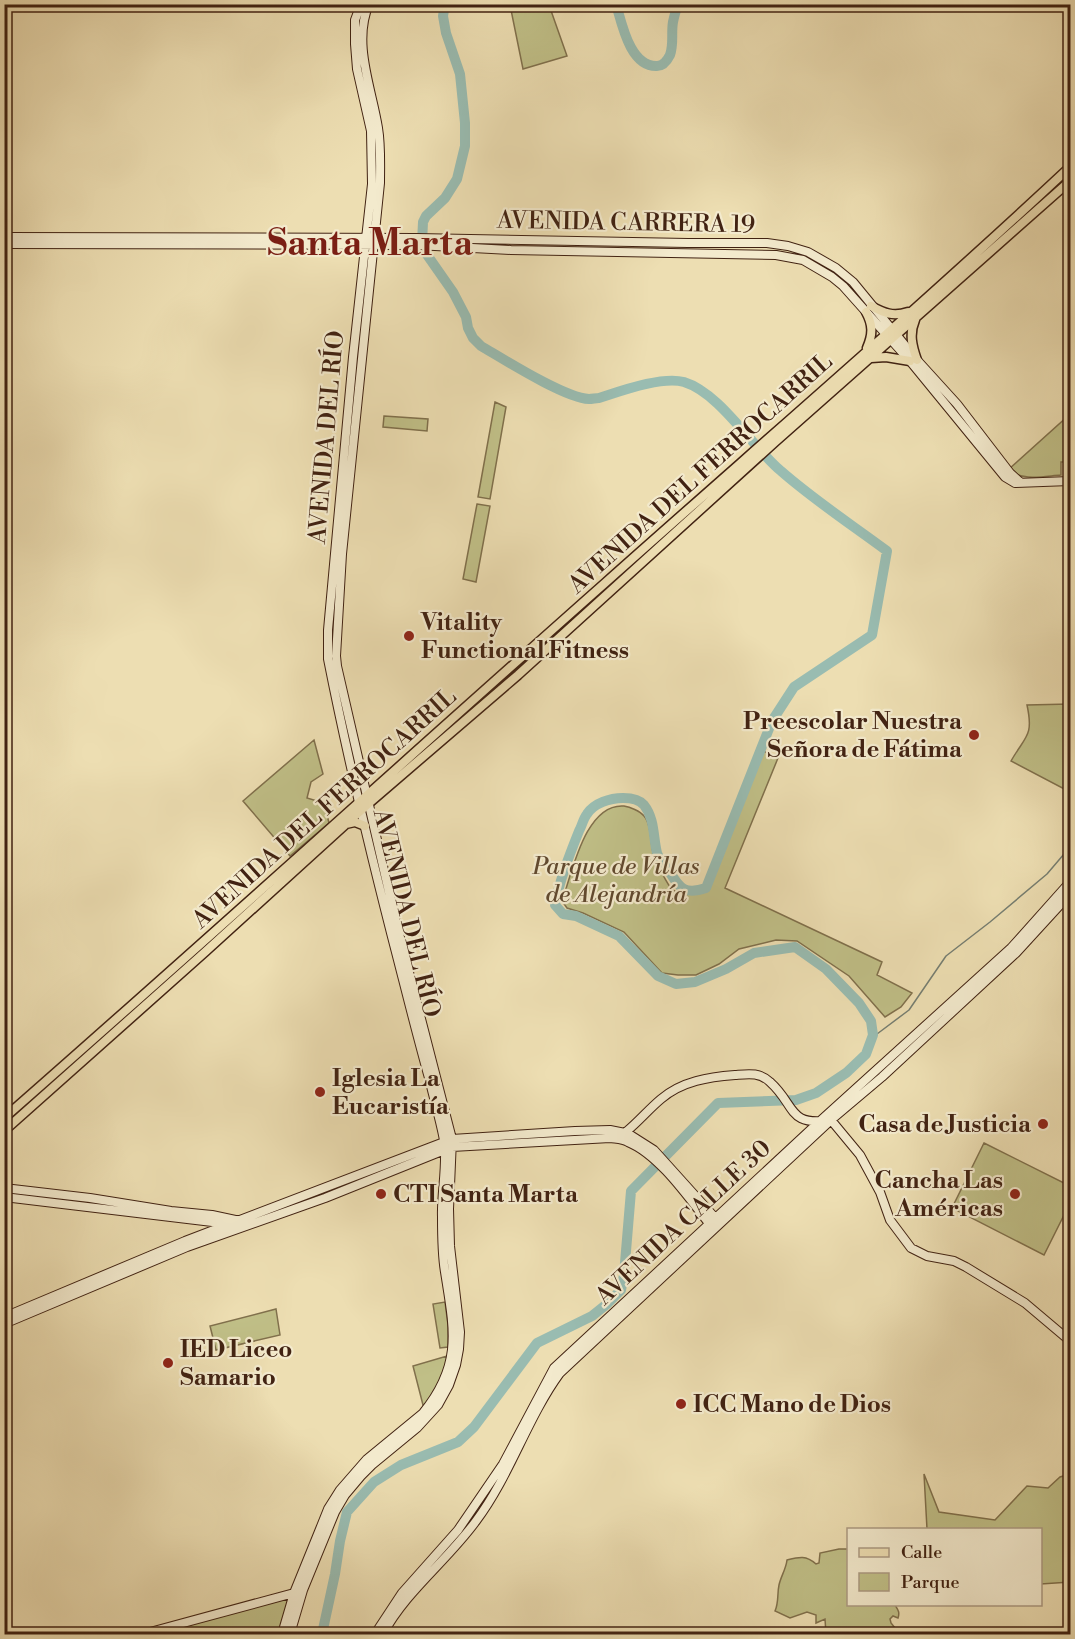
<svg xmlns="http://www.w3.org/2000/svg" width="1075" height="1639" font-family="'Libre Bodoni',serif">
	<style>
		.green { fill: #c0bf87; stroke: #80704c; stroke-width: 1.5 }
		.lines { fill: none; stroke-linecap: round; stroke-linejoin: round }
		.stream { stroke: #767e71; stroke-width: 1.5 }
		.river { stroke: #99bcb1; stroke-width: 10 }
		.secondary-casing { stroke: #412212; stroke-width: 10 }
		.primary-casing { stroke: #412212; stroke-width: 11 }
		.secondary { stroke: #f3eacd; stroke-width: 8 }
		.primary { stroke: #eddeb2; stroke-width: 8 }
		.poi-dot { fill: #8f2418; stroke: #f3eacd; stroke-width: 2 }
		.labels { text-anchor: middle; stroke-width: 4.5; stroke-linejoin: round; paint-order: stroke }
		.street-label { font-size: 24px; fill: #412212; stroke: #f3eacd }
		.poi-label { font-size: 24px; font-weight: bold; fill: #412212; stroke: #f3eacd; text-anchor: start }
		.park-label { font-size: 24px; font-style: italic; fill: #61492f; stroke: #f3eacd }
		.town-label { font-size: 36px; font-weight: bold; fill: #7a1f14; stroke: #f3eacd }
	</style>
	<rect width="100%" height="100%" fill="#eddeb2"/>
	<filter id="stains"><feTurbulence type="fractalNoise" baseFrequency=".00333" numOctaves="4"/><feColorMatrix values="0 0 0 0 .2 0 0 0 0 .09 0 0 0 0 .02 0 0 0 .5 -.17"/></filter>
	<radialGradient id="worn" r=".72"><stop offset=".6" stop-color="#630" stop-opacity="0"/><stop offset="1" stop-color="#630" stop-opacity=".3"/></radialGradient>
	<!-- green -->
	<path class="green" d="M 510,5 L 549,5 L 567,56 L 523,69 Z
		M 495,402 L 506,407 L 490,499 L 478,497 Z
		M 384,416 L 428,419 L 427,431 L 383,427 Z
		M 1068,416 L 1068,462 L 1061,462 L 1061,475 C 1045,476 1021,482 1009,469 Z
		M 477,504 L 490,506 L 476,582 L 463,579 Z
		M 1070,704 L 1070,792 L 1011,761 C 1025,736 1034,737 1027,705 Z
		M 314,740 L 323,774 L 311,782 L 307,798 L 324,803 L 329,823 L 290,856 L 243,801 Z
		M 763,751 L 778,758 L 725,888 L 882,962 L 877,975 L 912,993 L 901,1007 L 885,1017 L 849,976 L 797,941 L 776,940 L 739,949 L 719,964 L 696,975 L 678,975 L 662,973 L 624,932 L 583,913 L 567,908 L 562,901 C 572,874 585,803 624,806 C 630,807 640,811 644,816 C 652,825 650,845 654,856 C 656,862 668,886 672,889 C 680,897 698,892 708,891 Z
		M 984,1143 L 1070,1186 L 1070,1203 L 1044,1255 L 952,1208 Z
		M 445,1302 L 448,1325 L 448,1347 L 440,1348 L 433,1304 Z
		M 276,1309 L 280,1335 L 216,1350 L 210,1326 Z
		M 447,1356 C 445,1376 435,1392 424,1409 L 413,1366 Z
		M 924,1474 L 939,1512 L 995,1520 L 1027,1486 L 1048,1488 L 1060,1477 L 1070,1474 L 1070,1582 L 1041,1584 L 1040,1530 L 927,1529 Z
		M 839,1549 L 848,1549 L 848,1604 L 895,1605 C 898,1610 900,1612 898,1618 L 893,1616 L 890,1619 L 891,1623 L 895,1628 L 889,1634 L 826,1634 L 825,1619 L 816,1623 L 816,1615 L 807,1612 L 790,1618 L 775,1611 C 779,1602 777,1594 779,1585 C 781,1576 786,1569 787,1560 C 799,1557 806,1555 816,1564 L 819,1563 L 820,1553 Z
		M 290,1597 L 279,1634 L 171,1630 Z"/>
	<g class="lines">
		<!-- stream -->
		<path class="stream" d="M 873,1035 L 877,1034 L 909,1010 L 946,956 L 990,922 L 1047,874 L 1070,847"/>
		<!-- river -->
		<path class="river" d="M 616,4 C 622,24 630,67 657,66 C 663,66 667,61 670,55 C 674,44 671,33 673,22 C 674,17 676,10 678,4
			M 322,1634 L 335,1574 L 340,1541 L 347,1512 L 374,1482 L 401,1465 L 458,1442 L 474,1427 L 537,1343 L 592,1316 L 607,1304 L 621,1290 L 624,1275 L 631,1191 L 718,1103 L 796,1100 L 816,1093 L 846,1073 L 866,1054 L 873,1035 L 871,1021 L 859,1003 L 826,969 L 795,947 L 754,953 L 726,969 L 695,982 L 676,984 L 658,976 L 619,936 L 576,916 L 563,914 L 555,905 C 560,879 569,856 579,831 C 582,826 583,819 587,814 C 594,803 610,798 623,798 C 630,798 639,799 644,805 C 655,819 653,837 657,853 C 659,859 664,863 667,868 C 679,886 682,896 706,888 L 772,721 L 794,687 L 872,635 L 887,551 C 852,525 814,500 781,471 C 752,447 720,393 684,382 C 662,376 621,391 599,398 C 596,398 592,399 589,399 C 565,398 505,360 481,346 L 473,338 L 468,328 L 466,317 L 453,292 L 425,252 L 422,243 L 423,222 L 426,216 L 445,198 L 457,179 L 465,146 L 465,123 L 460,74 L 446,33 L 443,16 L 445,4"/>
		<!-- secondary casing -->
		<g class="secondary-casing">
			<path id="secondary" d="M 4,237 L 417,238 L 688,243 L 767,243 L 788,246 L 808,252 L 836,268 L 853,282 L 917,360 L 957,404 L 1010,473 L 1020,482
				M 4,244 L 416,245 L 511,250 L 776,255 L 803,260 L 832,277 L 843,286 L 910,361 L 1005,477 L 1015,483 L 1070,481
				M 624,1137 L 627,1131 C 639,1121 649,1109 661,1099 C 682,1081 709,1077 735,1075 C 748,1074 760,1072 770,1082 C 796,1105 787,1127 831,1120 L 860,1155 L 880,1192 L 890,1220 L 911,1248 L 927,1256 L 954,1261 L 966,1267 L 1025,1303 L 1070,1341
				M 4,1188 L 90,1198 L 171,1211 L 212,1215 L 240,1221
				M 4,1197 L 229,1224
				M 4,1317 L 185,1241 L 452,1139 L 575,1131 L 610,1130 L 625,1133 L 632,1136 L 654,1150 L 718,1221
				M 4,1324 L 187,1247 L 325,1198 L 452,1147 L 610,1138 C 616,1139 623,1139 628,1142 C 660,1155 690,1200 711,1226
				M 150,1632 L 294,1593
				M 142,1634 C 163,1628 189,1633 211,1634
				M 282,1634 L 294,1593 L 320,1529 L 328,1509 L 340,1490 L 367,1459 L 423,1413 C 463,1364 454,1329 445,1272 C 442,1254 442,1235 442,1217 C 441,1194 448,1161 444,1140 C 440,1119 434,1099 429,1078 C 418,1039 408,999 398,960 C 372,860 348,760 328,659 L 328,630 L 353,357 L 372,184 L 371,131 L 357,69 L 355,44 L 355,20 L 361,4
				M 290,1634 L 303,1590 L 335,1512 L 345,1495 L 361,1476 L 372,1465 L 417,1428 L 438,1405 L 449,1385 L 456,1365 L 459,1349 L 460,1332 L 450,1246 L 449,1209 L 452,1139 L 395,918 L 337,666 L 336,656 L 342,554 L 380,183 C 380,165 381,146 378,128 C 372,89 352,43 369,4
				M 375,1634 L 402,1593 L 458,1530 L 503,1464 L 554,1368 L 819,1122 L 1011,948 L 1070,882
				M 383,1634 C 406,1591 447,1561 476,1521 C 510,1476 527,1418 560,1373 L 831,1120 L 882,1077 L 1016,953 L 1070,894"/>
		</g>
		<!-- primary casing -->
		<g class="primary-casing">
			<path id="primary" d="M 871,306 C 884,313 893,317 908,312
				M 866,312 C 873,325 873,334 867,348
				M 915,320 C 909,334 912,346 917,360
				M 871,358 L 886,357 L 910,361
				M 346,824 L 355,822 L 365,826
				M 4,1118 C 206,941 404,761 605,583 C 760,445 918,309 1070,167
				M 4,1131 L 205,952 L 368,804 L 518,675 L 775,442 L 1070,181"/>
		</g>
		<!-- secondary -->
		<use href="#secondary" class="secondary"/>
		<!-- primary -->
		<use href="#primary" class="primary"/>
	</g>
	<!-- markers -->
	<g class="poi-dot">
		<circle cx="409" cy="636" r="6"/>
		<circle cx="974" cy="735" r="6"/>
		<circle cx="320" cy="1092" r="6"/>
		<circle cx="1043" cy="1124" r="6"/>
		<circle cx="381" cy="1194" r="6"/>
		<circle cx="1015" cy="1194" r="6"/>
		<circle cx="168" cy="1363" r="6"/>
		<circle cx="681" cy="1404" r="6"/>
	</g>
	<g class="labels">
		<!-- street labels -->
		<g class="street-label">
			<text transform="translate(626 222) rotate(1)" y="8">AVENIDA CARRERA 19</text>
			<text transform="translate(326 437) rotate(-85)" y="8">AVENIDA DEL RÍO</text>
			<text transform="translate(700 473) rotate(-42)" y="8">AVENIDA DEL FERROCARRIL</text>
			<text transform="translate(324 808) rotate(-42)" y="8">AVENIDA DEL FERROCARRIL</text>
			<text transform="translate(407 913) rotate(76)" y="8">AVENIDA DEL RÍO</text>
			<text transform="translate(683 1222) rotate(-43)" y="8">AVENIDA CALLE 30</text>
		</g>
		<!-- poi labels -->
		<g class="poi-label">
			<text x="421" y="630">Vitality<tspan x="421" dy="28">Functional Fitness</tspan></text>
			<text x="962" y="729" text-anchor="end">Preescolar Nuestra<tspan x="962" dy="28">Señora de Fátima</tspan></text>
			<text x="332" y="1086">Iglesia La<tspan x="332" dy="28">Eucaristía</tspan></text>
			<text x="1031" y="1132" text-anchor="end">Casa de Justicia</text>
			<text x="1003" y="1188" text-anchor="end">Cancha Las<tspan x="1003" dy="28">Américas</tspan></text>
			<text x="393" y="1202">CTI Santa Marta</text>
			<text x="180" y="1357">IED Liceo<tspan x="180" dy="28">Samario</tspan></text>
			<text x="693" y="1412">ICC Mano de Dios</text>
		</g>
		<!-- park labels -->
		<g class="park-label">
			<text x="616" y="874">Parque de Villas<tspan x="616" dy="28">de Alejandría</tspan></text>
		</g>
		<!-- town labels -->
		<g class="town-label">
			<text x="370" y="255">Santa Marta</text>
		</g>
	</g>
	<!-- margin -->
	<rect width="1075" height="1639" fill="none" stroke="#eddeb2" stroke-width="24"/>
	<rect x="6" y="6" width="1063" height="1627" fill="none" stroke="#412212" stroke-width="3"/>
	<rect x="12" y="12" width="1051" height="1615" fill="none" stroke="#412212" stroke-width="1.5"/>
	<!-- legend -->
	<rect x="847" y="1528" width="195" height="78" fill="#f3eacd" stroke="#ac9a82" stroke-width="1.5"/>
	<rect x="859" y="1548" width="30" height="9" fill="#eddeb2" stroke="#ac9a82" stroke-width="1.5"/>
	<text x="901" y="1558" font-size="18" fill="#412212">Calle</text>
	<rect x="859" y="1573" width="30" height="18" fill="#c0bf87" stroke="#ac9a82" stroke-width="1.5"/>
	<text x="901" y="1588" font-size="18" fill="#412212">Parque</text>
	<rect width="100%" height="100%" filter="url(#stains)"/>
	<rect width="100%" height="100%" fill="url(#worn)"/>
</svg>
